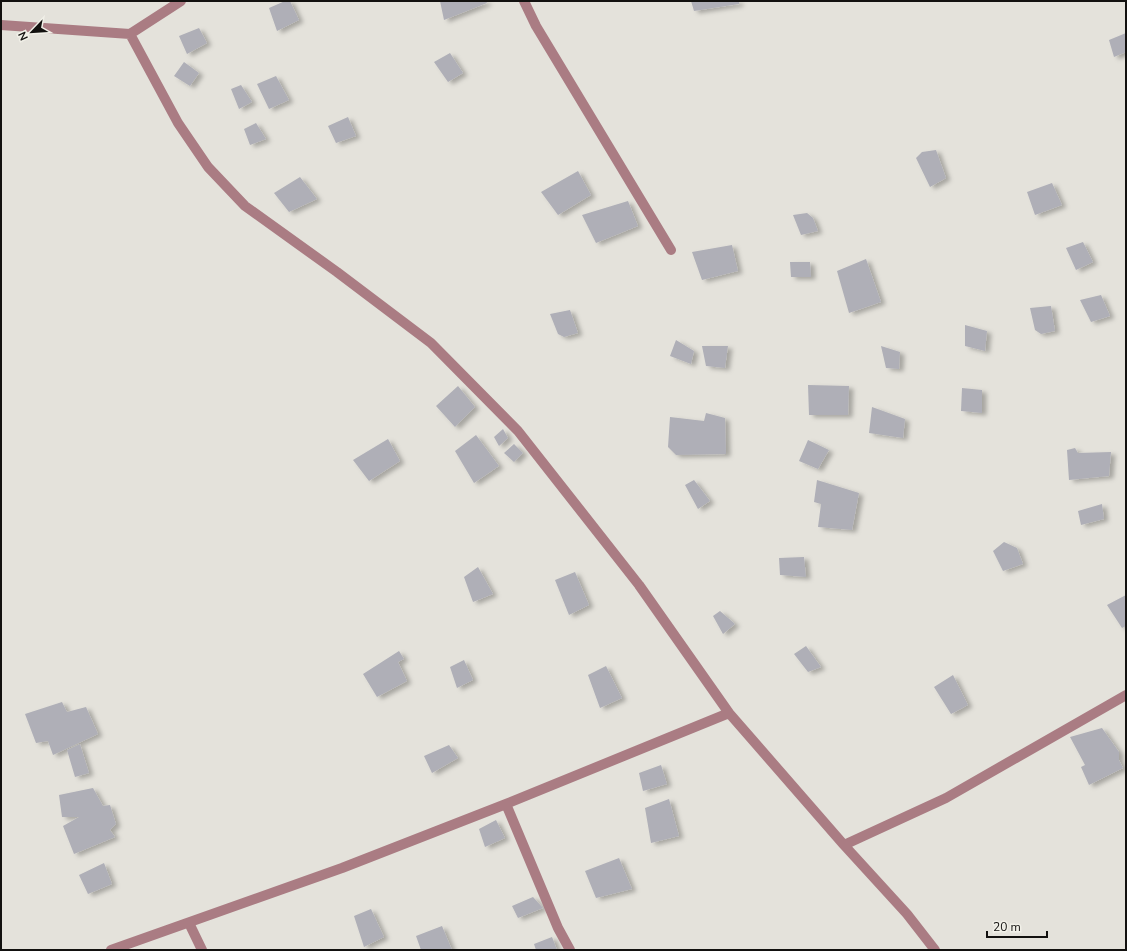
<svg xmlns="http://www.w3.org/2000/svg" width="1127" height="951" font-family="'Nunito Sans',sans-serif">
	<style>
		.building { fill: #afafb7; filter: url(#shadow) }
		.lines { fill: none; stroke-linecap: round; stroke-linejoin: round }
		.minor { stroke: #aa7c83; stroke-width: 10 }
	</style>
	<defs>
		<filter id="shadow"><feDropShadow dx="4.5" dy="2.5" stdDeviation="2" flood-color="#0004"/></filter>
	</defs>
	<rect width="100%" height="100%" fill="#e4e2db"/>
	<!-- building -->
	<path class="building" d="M 285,1 L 290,1 L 299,20 L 277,31 L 269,8 Z
		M 440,1 L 486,1 L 487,3 L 444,20 Z
		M 691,1 L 739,1 L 739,4 L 694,11 Z
		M 199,28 L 207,43 L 187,54 L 179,36 Z
		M 1126,33 L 1126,52 L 1114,57 L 1109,40 Z
		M 450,53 L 463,73 L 448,82 L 434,62 Z
		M 184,62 L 199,73 L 190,86 L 174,76 Z
		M 276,76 L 289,100 L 269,109 L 257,84 Z
		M 241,85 L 252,102 L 239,109 L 231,89 Z
		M 348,117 L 356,136 L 336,143 L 328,126 Z
		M 256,123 L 266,139 L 250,145 L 244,129 Z
		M 936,150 L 946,178 L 930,187 L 916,158 L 922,152 Z
		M 578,171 L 591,195 L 558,215 L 541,192 Z
		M 300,177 L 317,199 L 289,212 L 274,193 Z
		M 1052,183 L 1062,205 L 1035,215 L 1027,192 Z
		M 628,201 L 638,226 L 596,243 L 582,215 Z
		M 807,213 L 813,218 L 818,231 L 801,235 L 793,215 Z
		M 1083,242 L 1093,262 L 1076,270 L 1066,248 Z
		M 732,245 L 738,271 L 702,280 L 692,252 Z
		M 866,259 L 881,302 L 849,313 L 837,271 Z
		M 790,262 L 810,262 L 811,277 L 791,277 Z
		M 1101,295 L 1110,316 L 1091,322 L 1080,300 Z
		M 1051,306 L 1055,331 L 1041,334 L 1035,330 L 1030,308 Z
		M 570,310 L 578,333 L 564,337 L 558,334 L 550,314 Z
		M 965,325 L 987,331 L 985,351 L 965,346 Z
		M 676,340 L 694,351 L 691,364 L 670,356 Z
		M 702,346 L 728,346 L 725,368 L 706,366 Z
		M 881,346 L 900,352 L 899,369 L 886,368 Z
		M 808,385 L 849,386 L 848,415 L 809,415 Z
		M 458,386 L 475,407 L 455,427 L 436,406 Z
		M 962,388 L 982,390 L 982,413 L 961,411 Z
		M 872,407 L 905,419 L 903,438 L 869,433 Z
		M 706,413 L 725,418 L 726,454 L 676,455 L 668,447 L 670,417 L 704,421 Z
		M 503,429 L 508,438 L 499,446 L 494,437 Z
		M 476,435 L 499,466 L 474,483 L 455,451 Z
		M 388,439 L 400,461 L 369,481 L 353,460 Z
		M 808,440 L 829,450 L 818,469 L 799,461 Z
		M 514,444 L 523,453 L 514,462 L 504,453 Z
		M 1075,448 L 1078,453 L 1111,452 L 1109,476 L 1069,480 L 1067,450 Z
		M 694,480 L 710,501 L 698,509 L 685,485 Z
		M 817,480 L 859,493 L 852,530 L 818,527 L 821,504 L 814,502 Z
		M 1102,504 L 1104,519 L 1081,525 L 1078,511 Z
		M 1004,542 L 1017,548 L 1023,564 L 1003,571 L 993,551 Z
		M 804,557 L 806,577 L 780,575 L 779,558 Z
		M 478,567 L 493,594 L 473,602 L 464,577 Z
		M 575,572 L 589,605 L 569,615 L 555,580 Z
		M 1126,595 L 1126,626 L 1122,628 L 1107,605 Z
		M 720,611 L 735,624 L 723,634 L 713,616 Z
		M 806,646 L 821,667 L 808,672 L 794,654 Z
		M 399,651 L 404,659 L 398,662 L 407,681 L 377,697 L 363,674 Z
		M 464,660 L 473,680 L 457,688 L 450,667 Z
		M 606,666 L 622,698 L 600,708 L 588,675 Z
		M 953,675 L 968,705 L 951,714 L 934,687 Z
		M 62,702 L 67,712 L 86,707 L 98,734 L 53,755 L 48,741 L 36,743 L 25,714 Z
		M 1102,728 L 1119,752 L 1119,760 L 1123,768 L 1089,785 L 1081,767 L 1085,765 L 1070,737 Z
		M 80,744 L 89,773 L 75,777 L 67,750 Z
		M 449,745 L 458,758 L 432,773 L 424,756 Z
		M 661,765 L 667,784 L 643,791 L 639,773 Z
		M 93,788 L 103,806 L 110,805 L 116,824 L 110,830 L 115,837 L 74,854 L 63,826 L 79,817 L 62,817 L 59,795 Z
		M 669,799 L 679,836 L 651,843 L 645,808 Z
		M 496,820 L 505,838 L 485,847 L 479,829 Z
		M 619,858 L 632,889 L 596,898 L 585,871 Z
		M 104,863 L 112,884 L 88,894 L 79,875 Z
		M 533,897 L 543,908 L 518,918 L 512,906 Z
		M 371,909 L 384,937 L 364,947 L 354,916 Z
		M 442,926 L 452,950 L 421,950 L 416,936 Z
		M 552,937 L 557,950 L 536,950 L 534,944 Z"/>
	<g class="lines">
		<!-- minor -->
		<path class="minor" d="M 524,1 L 536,26 L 671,250
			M 1,25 L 130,34 L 178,123 L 208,167 L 245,206 L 337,272 L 431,343 L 518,431 L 639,585 L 729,713 L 844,845 L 907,914 L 935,950
			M 130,34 L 181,1
			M 506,804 L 558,928 L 570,950
			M 844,845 L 946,798 L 1126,695
			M 189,923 L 202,950
			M 111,950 L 342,868 L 506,804 L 729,713"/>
	</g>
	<!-- border -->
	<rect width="1127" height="951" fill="none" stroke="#12110f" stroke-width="4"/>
	<!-- north arrow -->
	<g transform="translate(32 32) rotate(245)" stroke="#f1f0e8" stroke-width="3" paint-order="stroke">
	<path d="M0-3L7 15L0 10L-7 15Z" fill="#12110f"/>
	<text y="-6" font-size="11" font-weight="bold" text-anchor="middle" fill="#12110f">N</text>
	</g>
	<!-- scale -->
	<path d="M987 931v6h60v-6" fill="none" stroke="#12110f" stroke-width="2"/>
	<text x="993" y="931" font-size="12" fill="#12110f" stroke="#f1f0e8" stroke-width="3" paint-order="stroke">20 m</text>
</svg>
